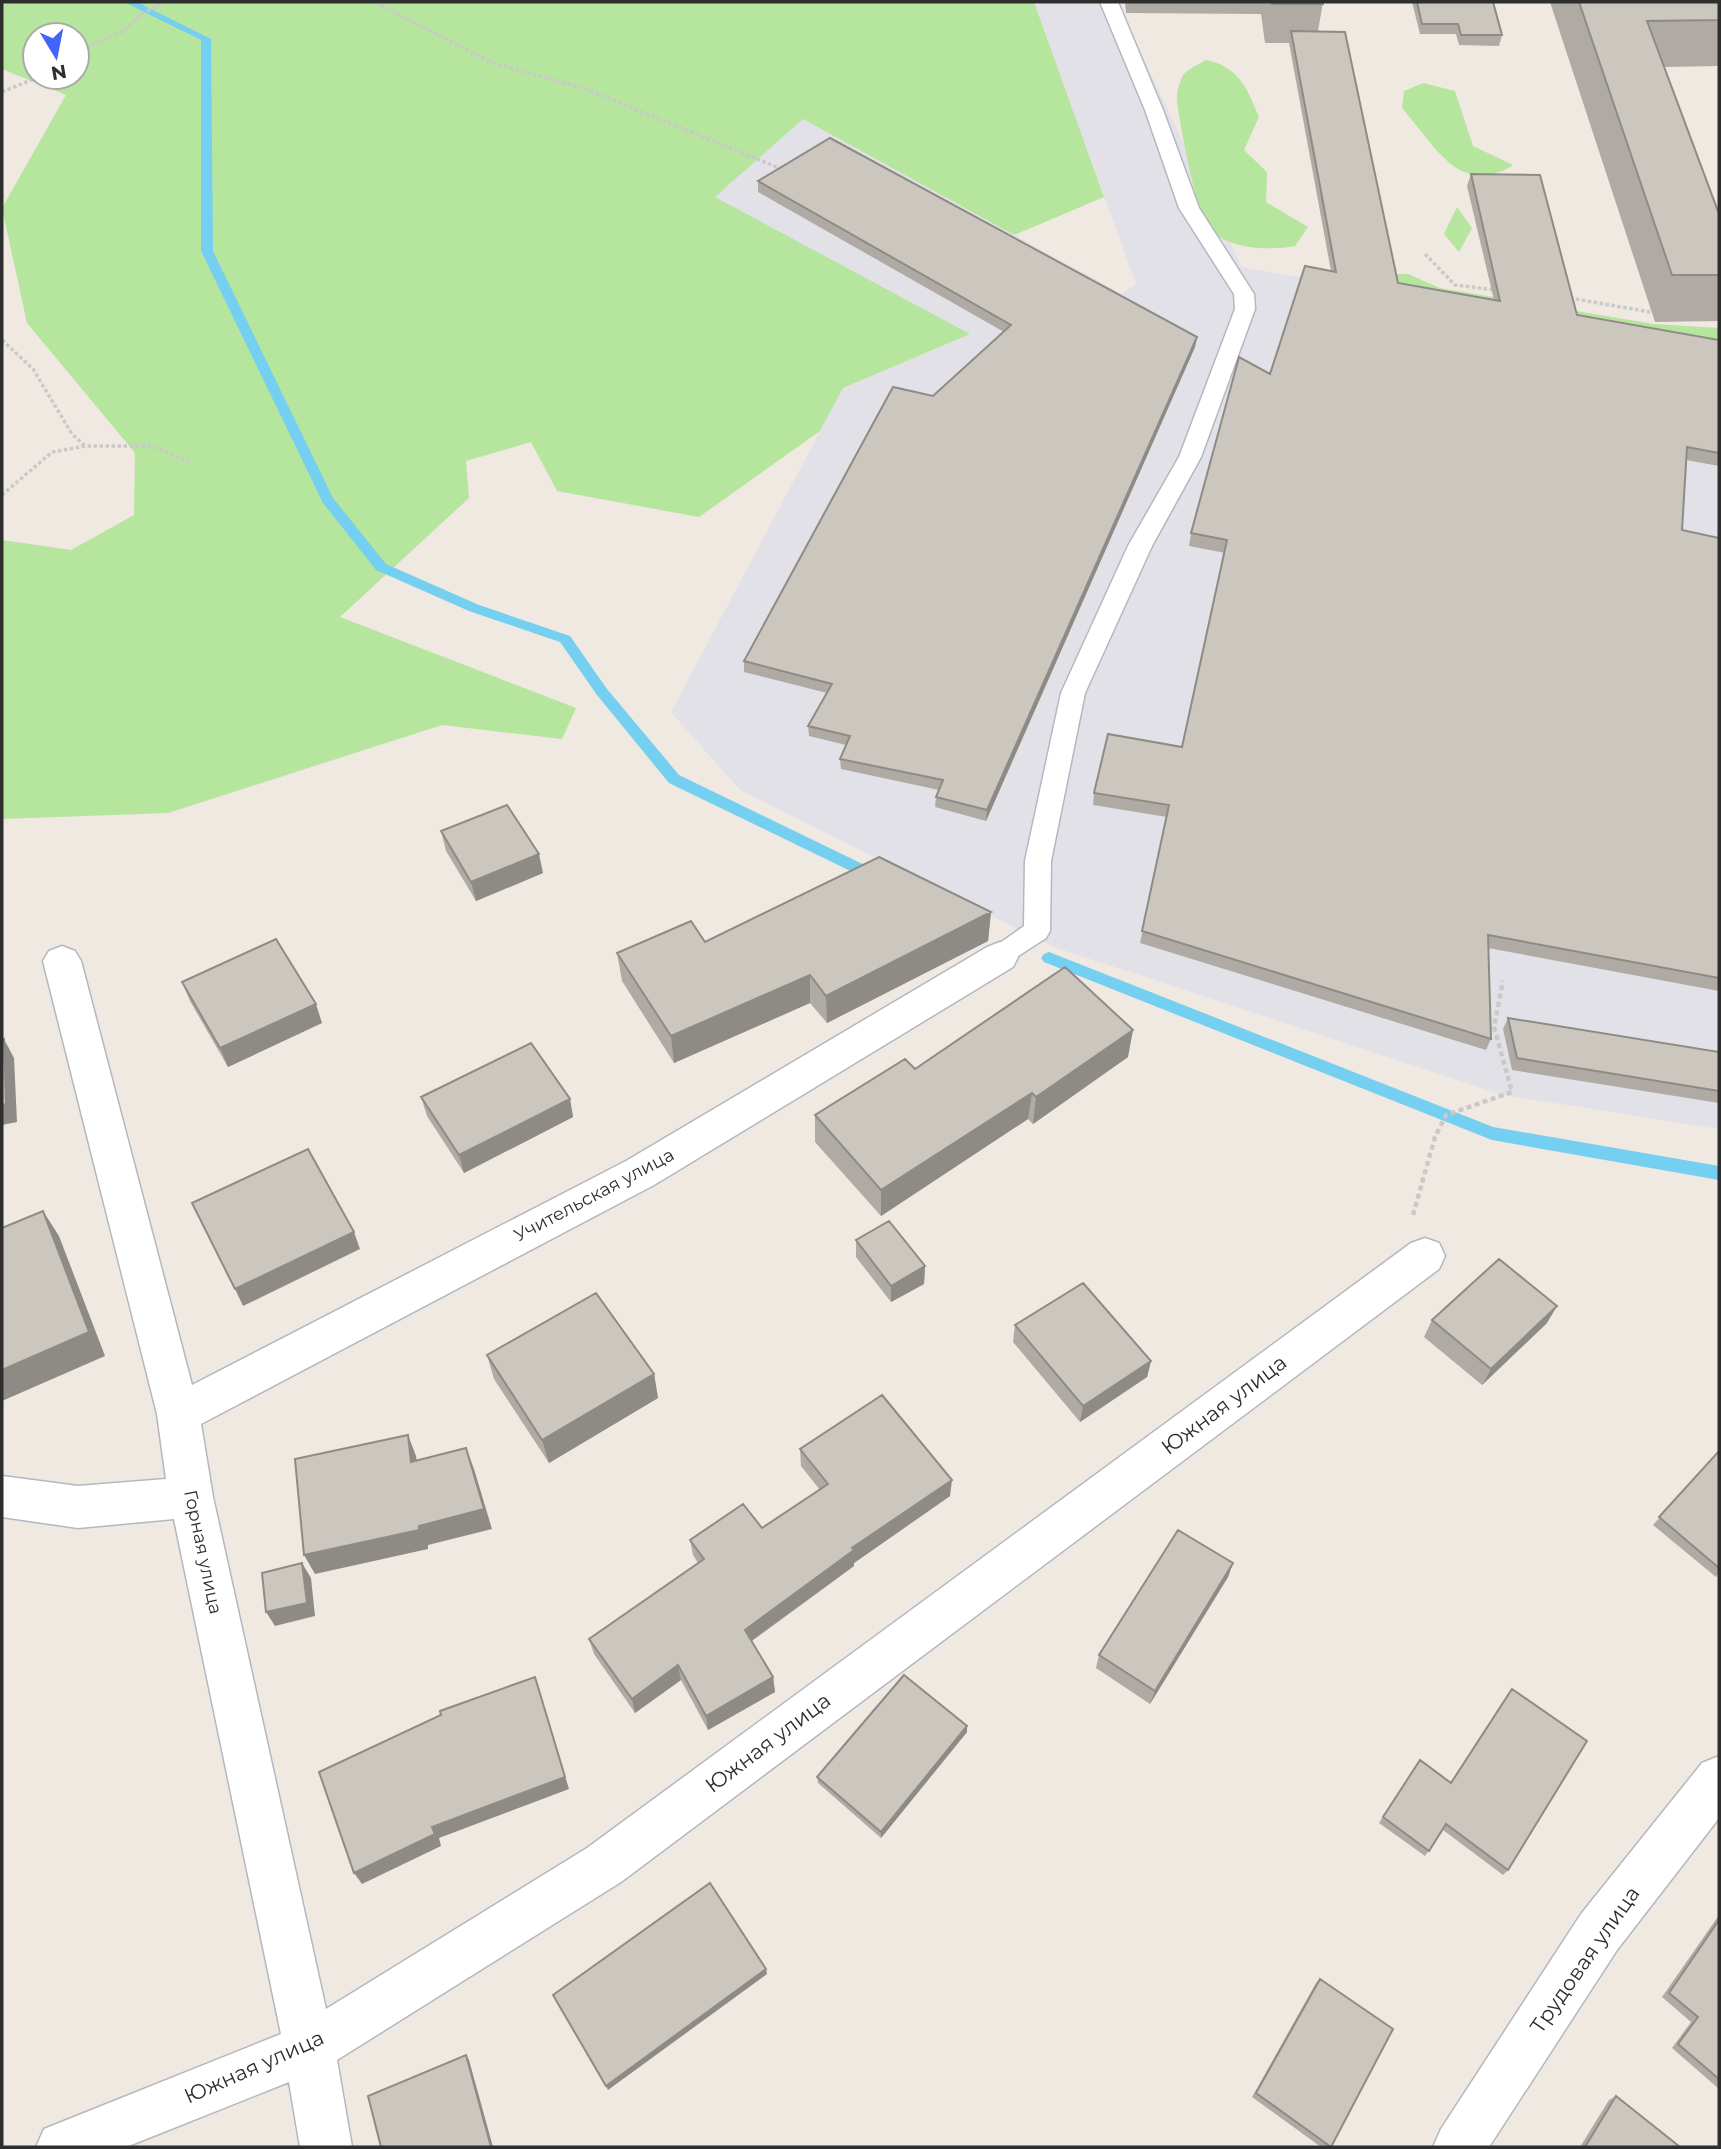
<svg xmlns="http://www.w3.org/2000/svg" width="1721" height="2149" font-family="Montserrat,sans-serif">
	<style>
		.industrial { fill: #e3e1e8 }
		.green { fill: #b6e59e; fill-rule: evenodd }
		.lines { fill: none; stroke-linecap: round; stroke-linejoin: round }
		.stream { fill: #75cff0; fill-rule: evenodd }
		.service-casing { stroke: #b4b7c1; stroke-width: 3 }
		.minor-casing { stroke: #b4b7c1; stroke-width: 3 }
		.path-far1 { stroke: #c9c9c9; stroke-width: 3.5; stroke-dasharray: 3.5 2.5; stroke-linecap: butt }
		.path { stroke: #c9c9c9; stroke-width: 4.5; stroke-dasharray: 5 3.5; stroke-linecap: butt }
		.service { fill: #fff; fill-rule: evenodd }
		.minor { fill: #fff; fill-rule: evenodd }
		.wall { fill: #afaba4 }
		.shaded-wall { fill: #8e8b86 }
		.building { fill: #cbc7bf; stroke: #8e8b86; stroke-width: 2 }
		.labels { text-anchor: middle; stroke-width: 5; stroke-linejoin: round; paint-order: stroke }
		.street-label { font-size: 18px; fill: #2e2e2e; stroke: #fff }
		.near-street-label { font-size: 21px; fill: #2e2e2e; stroke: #fff }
	</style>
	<rect width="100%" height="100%" fill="#efe9e1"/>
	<!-- industrial -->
	<path class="industrial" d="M 1058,2 L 1117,2 L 1242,267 L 1719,353 L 1719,1129 L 1503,1095 L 1054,947 L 740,790 L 671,712 L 843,388 L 970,334 L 714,197 L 803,119 L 1122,294 L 1136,284 L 1035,5 Z"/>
	<!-- green -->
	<path class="green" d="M 2,2 L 1034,2 L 1104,197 L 1014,235 L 803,119 L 715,197 L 970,334 L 843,388 L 820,431 L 699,517 L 557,491 L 531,442 L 466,461 L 469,498 L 340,617 L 576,708 L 562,739 L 442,725 L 168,813 L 2,819 L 2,540 L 71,550 L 134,515 L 135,453 L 27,323 L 2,208 L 66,95 L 2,69 ZM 77,35 L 77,77 L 35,77 L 35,35 Z
		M 1206,60 C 1239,67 1247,88 1259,117 L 1244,150 L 1267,172 L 1266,202 L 1308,227 L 1295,246 C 1267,251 1223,250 1205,223 C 1197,210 1176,111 1177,95 C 1177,91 1181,79 1183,75 C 1188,69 1199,64 1206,60 Z
		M 1423,83 L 1455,91 L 1473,146 L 1513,165 C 1499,176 1470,179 1455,167 C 1437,155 1417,125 1402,108 L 1404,91 Z
		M 1457,207 L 1472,228 L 1459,252 L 1444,234 Z
		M 1375,274 L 1408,274 L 1440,288 L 1654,324 L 1719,328 L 1719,353 L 1369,291 Z"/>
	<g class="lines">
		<!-- stream -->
		<path class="stream" d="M 124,2 L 137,2 L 211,39 L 213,251 L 333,498 L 386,564 L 479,605 L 570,636 L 607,689 L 679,775 L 881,873 L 883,877 L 881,881 L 871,881 L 669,783 L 597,695 L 560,642 L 469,611 L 376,570 L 323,503 L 201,251 L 201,40 Z
			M 1049,952 L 1493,1127 L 1719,1166 L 1719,1180 L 1492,1140 L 1044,962 L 1041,958 L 1044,954 Z"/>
		<!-- service casing -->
		<g class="service-casing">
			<path id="service" d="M 1100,2 L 1118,2 L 1163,110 L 1199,208 L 1254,294 L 1255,309 L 1201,457 L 1152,546 L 1085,693 L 1051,861 L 1050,931 L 1046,938 L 1000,968 L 990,964 L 987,957 L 990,950 L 1024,926 L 1025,861 L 1061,693 L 1128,546 L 1179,457 L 1235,309 L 1234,294 L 1179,208 L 1145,110 Z"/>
		</g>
		<!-- minor casing -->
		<g class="minor-casing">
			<path id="minor" d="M 1000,942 L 1013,947 L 1018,957 L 1013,967 L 654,1185 L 201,1424 L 213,1497 L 326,2009 L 587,1848 L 1411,1243 L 1425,1238 L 1439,1243 L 1445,1256 L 1439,1269 L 621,1882 L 337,2060 L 352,2147 L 300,2147 L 289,2082 L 126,2147 L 36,2147 L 44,2129 L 281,2034 L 174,1519 L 78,1528 L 2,1517 L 2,1476 L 78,1486 L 166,1479 L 157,1414 L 43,961 L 49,951 L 62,946 L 75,951 L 81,961 L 192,1385 L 626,1161 L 987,947 Z
				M 1719,1756 L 1719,1818 L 1617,1950 L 1489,2147 L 1433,2147 L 1441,2129 L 1581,1914 L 1702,1763 Z"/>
		</g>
		<!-- path-far1 -->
		<path class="path-far1" d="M 375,2 L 490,62 L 586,89 L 784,170
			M 77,55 L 93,44 L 126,30 L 141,14 L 166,2
			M 2,92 L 39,77
			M 1425,254 L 1455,285 L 1495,290
			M 1570,298 L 1650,312 L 1658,310
			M 2,340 L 33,369 L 72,434 L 85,446
			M 2,495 L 52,452 L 86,446 L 152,446 L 189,462"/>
		<!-- path -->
		<path class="path" d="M 1413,1215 L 1435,1137 L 1446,1115 L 1512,1092 L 1494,1027 L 1503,981"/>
		<!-- service -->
		<use href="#service" class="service"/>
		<!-- minor -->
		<use href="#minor" class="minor"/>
	</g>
	<!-- wall -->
	<path class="wall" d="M 1125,2 L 1323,2 L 1318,31 L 1398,283 L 1494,300 L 1467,186 L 1471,174 L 1577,315 L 1719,340 L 1719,466 L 1686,460 L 1682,530 L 1719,538 L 1719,991 L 1488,948 L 1491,1039 L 1486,1050 L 1140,943 L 1167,817 L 1093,805 L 1094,793 L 1182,747 L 1225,553 L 1189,546 L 1191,533 L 1270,374 L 1331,271 L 1289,43 L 1265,43 L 1261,14 L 1126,13 Z
		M 1412,2 L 1493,2 L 1502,35 L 1499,46 L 1459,45 L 1456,34 L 1420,34 Z
		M 1550,2 L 1719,2 L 1719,66 L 1664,67 L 1719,214 L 1719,321 L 1655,322 Z
		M 758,181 L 1195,347 L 986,821 L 935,807 L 936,797 L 939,790 L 841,769 L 840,759 L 846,745 L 809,736 L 808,726 L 827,693 L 744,672 L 744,661 L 933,396 L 1004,332 L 758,192 Z
		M 441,831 L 543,873 L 476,901 L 446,851 Z
		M 991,912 L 988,941 L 827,1023 L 810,1003 L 674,1063 L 622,981 L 617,953 Z
		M 182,982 L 322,1023 L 228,1067 L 190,1001 Z
		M 1508,1018 L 1719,1052 L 1719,1103 L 1512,1070 L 1503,1029 Z
		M 1128,1057 L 1033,1124 L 1028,1119 L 881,1216 L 815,1142 L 815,1115 L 915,1069 Z
		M 421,1097 L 570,1099 L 573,1117 L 464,1173 L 427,1116 Z
		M 856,1240 L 925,1266 L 924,1284 L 891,1302 L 856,1257 Z
		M 1432,1320 L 1547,1323 L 1482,1385 L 1424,1337 Z
		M 1015,1325 L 1151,1361 L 1147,1377 L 1080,1422 L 1013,1342 Z
		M 487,1355 L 654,1374 L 658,1398 L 549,1463 L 494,1379 Z
		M 800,1449 L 950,1496 L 854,1563 L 854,1566 L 752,1641 L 773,1677 L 775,1692 L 708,1730 L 681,1680 L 635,1713 L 594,1654 L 589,1639 L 698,1563 L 693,1555 L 690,1540 L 762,1528 L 820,1490 L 801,1466 Z
		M 1719,1451 L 1719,1573 L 1716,1577 L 1653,1525 Z
		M 1233,1563 L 1228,1577 L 1150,1704 L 1096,1668 L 1099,1655 Z
		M 1512,1689 L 1508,1870 L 1503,1875 L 1443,1830 L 1425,1856 L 1379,1823 L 1420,1760 L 1451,1783 Z
		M 967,1726 L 967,1732 L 881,1838 L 818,1783 L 817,1777 Z
		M 1719,1915 L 1719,2089 L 1672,2048 L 1691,2022 L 1662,1997 Z
		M 1320,1979 L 1331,2147 L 1321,2147 L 1252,2097 L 1316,1983 Z
		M 1616,2096 L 1680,2147 L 1580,2147 L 1609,2100 Z"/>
	<!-- shaded-wall -->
	<path class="shaded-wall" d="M 1197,337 L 1195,347 L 986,821 L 987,810 Z
		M 539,854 L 543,873 L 476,901 L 471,882 Z
		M 991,912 L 988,941 L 827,1023 L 826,996 Z
		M 810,975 L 810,1003 L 674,1063 L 671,1036 Z
		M 316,1004 L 322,1023 L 228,1067 L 220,1048 Z
		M 1133,1030 L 1128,1057 L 1033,1124 L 1036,1097 Z
		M 4,1039 L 14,1058 L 17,1122 L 2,1125 Z
		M 1032,1093 L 1028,1119 L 881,1216 L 881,1190 Z
		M 570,1099 L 573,1117 L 464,1173 L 459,1155 Z
		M 43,1211 L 59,1236 L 105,1356 L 2,1401 L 2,1370 Z
		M 354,1232 L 360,1249 L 243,1306 L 235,1289 Z
		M 925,1266 L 924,1284 L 891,1302 L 891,1286 Z
		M 1557,1306 L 1547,1323 L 1482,1385 L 1491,1369 Z
		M 1151,1361 L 1147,1377 L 1080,1422 L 1083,1406 Z
		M 654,1374 L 658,1398 L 549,1463 L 542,1440 Z
		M 408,1435 L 416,1456 L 420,1482 L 411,1462 Z
		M 466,1448 L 474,1469 L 492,1529 L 428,1545 L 428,1549 L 315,1574 L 304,1555 Z
		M 952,1480 L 950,1496 L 854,1563 L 854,1566 L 747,1644 L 745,1630 L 852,1548 Z
		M 302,1563 L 311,1578 L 315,1616 L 275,1626 L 266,1612 Z
		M 1233,1563 L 1228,1577 L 1150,1704 L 1155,1691 Z
		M 678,1665 L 681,1680 L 635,1713 L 632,1699 Z
		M 535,1677 L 569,1789 L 439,1838 L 441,1846 L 362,1884 L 354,1873 L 432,1827 Z
		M 773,1677 L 775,1692 L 708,1730 L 706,1716 Z
		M 967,1726 L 967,1732 L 881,1838 L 881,1832 Z
		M 766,1969 L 767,1974 L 608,2090 L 606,2086 Z
		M 466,2055 L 469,2060 L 493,2147 L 491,2147 Z"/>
	<!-- building -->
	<path class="building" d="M 1271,2 L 1323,2 L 1323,4 L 1272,4 Z
		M 1417,2 L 1493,2 L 1502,35 L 1461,35 L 1458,24 L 1422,24 Z
		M 1579,2 L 1719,2 L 1719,20 L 1647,21 L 1719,214 L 1719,275 L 1672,275 Z
		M 1291,31 L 1345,32 L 1398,283 L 1500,301 L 1471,174 L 1540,175 L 1577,315 L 1719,340 L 1719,453 L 1687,447 L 1682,530 L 1719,538 L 1719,978 L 1488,935 L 1491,1039 L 1142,931 L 1169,805 L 1094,793 L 1108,734 L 1182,747 L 1227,540 L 1191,533 L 1239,357 L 1270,374 L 1305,266 L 1336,272 Z
		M 830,138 L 1197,337 L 987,810 L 936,797 L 943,780 L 840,759 L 850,736 L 808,726 L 832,684 L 744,661 L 893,387 L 933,396 L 1011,325 L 758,181 Z
		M 507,805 L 539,854 L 471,882 L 441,831 Z
		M 879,857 L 991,912 L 826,996 L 810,975 L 671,1036 L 617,953 L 691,921 L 705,942 Z
		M 276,939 L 316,1004 L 220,1048 L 182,982 Z
		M 1065,967 L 1133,1030 L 1036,1097 L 1032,1093 L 881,1190 L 815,1115 L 905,1059 L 915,1069 Z
		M 1508,1018 L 1719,1052 L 1719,1091 L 1517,1058 Z
		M 4,1039 L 6,1104 L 2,1105 L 2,1040 Z
		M 531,1043 L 570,1099 L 459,1155 L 421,1097 Z
		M 308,1149 L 354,1232 L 235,1289 L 192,1203 Z
		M 43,1211 L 89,1332 L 2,1370 L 2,1228 Z
		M 889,1221 L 925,1266 L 891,1286 L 856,1240 Z
		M 1499,1259 L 1557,1306 L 1491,1369 L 1432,1320 Z
		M 1083,1283 L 1151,1361 L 1083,1406 L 1015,1325 Z
		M 596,1293 L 654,1374 L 542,1440 L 487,1355 Z
		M 882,1395 L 952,1480 L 852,1548 L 854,1550 L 745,1630 L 773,1677 L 706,1716 L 678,1665 L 632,1699 L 589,1639 L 704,1559 L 690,1540 L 743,1504 L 762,1528 L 828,1484 L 800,1449 Z
		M 408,1435 L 411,1462 L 466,1448 L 484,1509 L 419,1526 L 419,1530 L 304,1555 L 295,1459 Z
		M 1719,1451 L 1719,1568 L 1659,1517 Z
		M 1178,1530 L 1233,1563 L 1155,1691 L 1099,1655 Z
		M 302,1563 L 307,1603 L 266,1612 L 262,1573 Z
		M 904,1675 L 967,1726 L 881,1832 L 817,1777 Z
		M 535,1677 L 565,1777 L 432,1827 L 435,1834 L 354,1873 L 319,1772 L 441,1715 L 440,1711 Z
		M 1512,1689 L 1587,1741 L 1508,1870 L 1446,1824 L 1429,1851 L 1383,1817 L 1420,1760 L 1451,1783 Z
		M 710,1883 L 766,1969 L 606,2086 L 553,1995 Z
		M 1719,1920 L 1719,2079 L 1678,2044 L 1698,2017 L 1669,1993 Z
		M 1320,1979 L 1393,2029 L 1331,2147 L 1256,2093 Z
		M 466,2055 L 491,2147 L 381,2147 L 368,2096 Z
		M 1616,2096 L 1680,2147 L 1585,2147 Z"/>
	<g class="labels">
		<!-- street labels -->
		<g class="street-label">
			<text transform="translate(594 1195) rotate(-28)" y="6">Учительская улица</text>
			<text transform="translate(203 1552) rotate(78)" y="6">Горная улица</text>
		</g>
		<!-- near-street labels -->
		<g class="near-street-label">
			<text transform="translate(1224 1405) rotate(-37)" y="7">Южная улица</text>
			<text transform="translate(768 1743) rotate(-37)" y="7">Южная улица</text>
			<text transform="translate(1585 1960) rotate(-55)" y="7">Трудовая улица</text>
			<text transform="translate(254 2067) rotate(-24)" y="7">Южная улица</text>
		</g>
	</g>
	<!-- border -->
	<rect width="1721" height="2149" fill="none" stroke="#2e2e2e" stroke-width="7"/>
	<!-- north arrow -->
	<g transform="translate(56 56) rotate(170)"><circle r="33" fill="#ffffff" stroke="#ababab" stroke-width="2"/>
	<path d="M0-5L12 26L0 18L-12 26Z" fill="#4264fb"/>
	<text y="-10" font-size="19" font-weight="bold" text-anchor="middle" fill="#2e2e2e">N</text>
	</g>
</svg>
